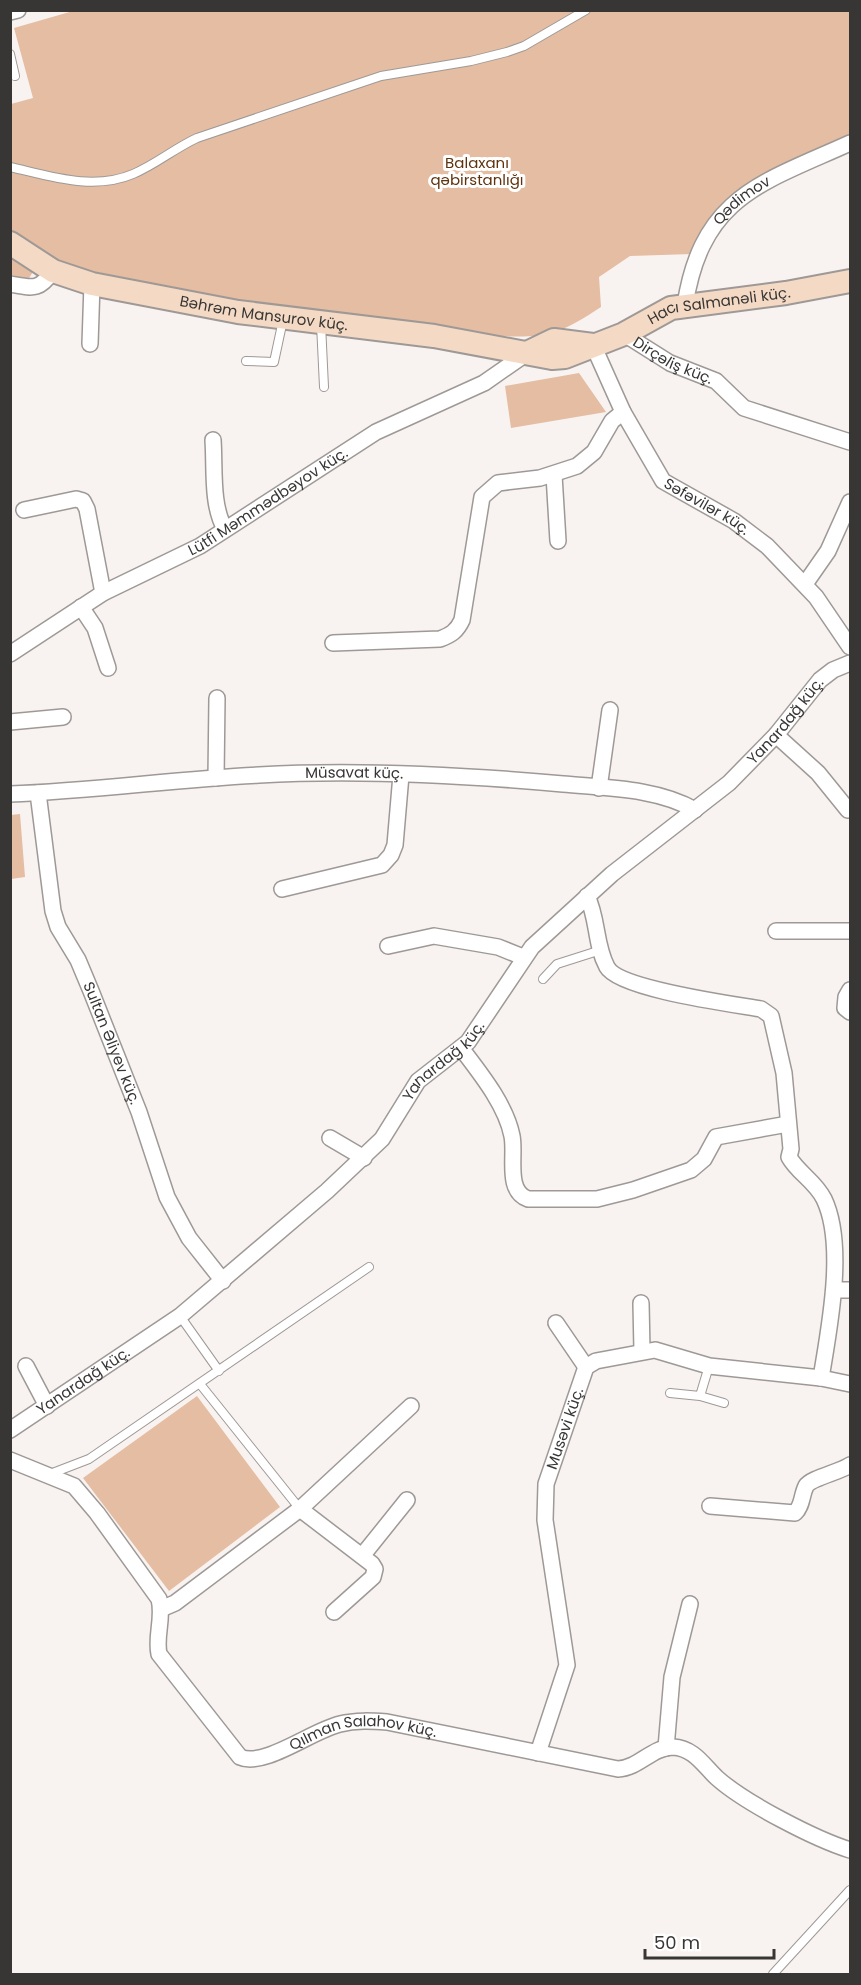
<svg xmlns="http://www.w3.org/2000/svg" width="861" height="1985" font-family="Poppins,sans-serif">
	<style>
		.green { fill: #e4bda3 }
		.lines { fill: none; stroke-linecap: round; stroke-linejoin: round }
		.lane-casing { stroke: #9e9996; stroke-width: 10 }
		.street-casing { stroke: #9e9996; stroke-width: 18 }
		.secondary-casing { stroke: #9e9996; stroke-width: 26 }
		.lane { stroke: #fff; stroke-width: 8 }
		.street { stroke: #fff; stroke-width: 15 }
		.secondary { stroke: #f4dac4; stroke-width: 22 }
		.labels { text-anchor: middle; stroke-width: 6; stroke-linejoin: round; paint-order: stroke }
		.park-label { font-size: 15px; fill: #5f330e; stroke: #fff }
		.street-label { font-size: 15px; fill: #383635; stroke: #fff }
	</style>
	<rect width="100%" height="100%" fill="#f8f3f0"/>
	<!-- green -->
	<path class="green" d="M 73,11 L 850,11 L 850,135 L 746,186 L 720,207 L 692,254 L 630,256 L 599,277 L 601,307 C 557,336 546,338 494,336 L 233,305 L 76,273 L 11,232 L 11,104 L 33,98 L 14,28 Z
		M 10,252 L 34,270 L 28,280 L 11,277 Z
		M 579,373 L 606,412 L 511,428 L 505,386 Z
		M 20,814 L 25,877 L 11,879 L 11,815 Z
		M 197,1396 L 280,1507 L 169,1591 L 83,1478 Z"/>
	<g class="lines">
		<!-- lane casing -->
		<g class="lane-casing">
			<path id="lane" d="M 10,54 L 15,76
				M 10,167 C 50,176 93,191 133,174 C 155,165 175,148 197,138 L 381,76 L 471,61 L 507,52 L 524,46 L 586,10
				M 321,324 L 324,387
				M 246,361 L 274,362 L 283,320
				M 543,979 L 557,964 L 601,950
				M 180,1316 L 219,1371
				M 200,1384 L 300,1509
				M 670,1393 L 700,1396 L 724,1403
				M 700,1396 L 709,1366
				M 50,1474 L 89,1459 L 369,1267
				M 773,1974 L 850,1890"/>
		</g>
		<!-- street casing -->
		<g class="street-casing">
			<g id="street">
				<path d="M 10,12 L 18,10"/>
				<path d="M 10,284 C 33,288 39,291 53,271"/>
				<path id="s1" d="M 685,305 C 702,196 762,183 850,143"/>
				<path id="s2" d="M 624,334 L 670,363 L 716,381 L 744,408 L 850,442"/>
				<path d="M 90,344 L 92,284"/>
				<path id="s3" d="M 593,345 L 623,412 L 663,481 L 734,521 L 767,546 L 816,597 L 850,647"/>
				<path d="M 213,440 C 215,468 211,505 225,529"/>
				<path d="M 554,475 L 558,541"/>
				<path d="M 24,510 L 76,499 L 83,501 L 87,509 L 103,593"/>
				<path d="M 805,584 L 828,551 L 850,502"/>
				<path d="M 81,607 L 95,628 L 108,668"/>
				<path d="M 333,643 L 440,639 C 451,635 457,631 462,620 L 482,497 L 498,483 L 540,478 L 577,466 L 594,452 L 612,421 L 623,412"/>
				<path id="s4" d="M 10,654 L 103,593 L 200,546 L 376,432 L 484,383 L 527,353"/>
				<path d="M 10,722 L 63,717"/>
				<path d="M 776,735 L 818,773 L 848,810"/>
				<path d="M 216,778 L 217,698"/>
				<path d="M 599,788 L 610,710"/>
				<path id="s5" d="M 38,793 L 53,911 L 58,927 L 78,960 L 91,991 L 139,1112 L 167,1197 L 189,1238 L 223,1281"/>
				<path id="s6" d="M 10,794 C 94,791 176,779 259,775 C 358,769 464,775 563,784 C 606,788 657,788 695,810"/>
				<path d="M 282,889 L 382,865 L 391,855 L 395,845 L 401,775"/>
				<path d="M 587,896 C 598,918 595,945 607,967 C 619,989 732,1004 761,1009 L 771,1016 L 784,1073 L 791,1149 L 789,1157 C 798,1173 815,1181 824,1199 C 846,1245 829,1329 821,1378"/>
				<path d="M 776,931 L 850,931"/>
				<path d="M 388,946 L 434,936 L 498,947 L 523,957"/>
				<path d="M 850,990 L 846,997 L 845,1008 L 850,1012"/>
				<path d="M 461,1048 C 480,1073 506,1105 512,1136 C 516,1155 505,1191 528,1199 L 597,1199 L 633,1190 L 691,1170 L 704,1159 L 716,1137 L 788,1124"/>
				<path d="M 330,1138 L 364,1158"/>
				<path d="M 835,1290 L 850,1290"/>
				<path d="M 641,1303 L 642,1351"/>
				<path d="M 556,1323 L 586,1367"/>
				<path d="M 26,1366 L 47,1406"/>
				<path id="s7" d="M 10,1430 L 180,1316 L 327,1191 L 382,1139 L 418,1081 L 468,1042 L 532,947 L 612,874 L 729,783 L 776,735 L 820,680 L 833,670 L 850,663"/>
				<path id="s8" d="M 10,1460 L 74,1486 L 97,1513 L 159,1599 C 164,1618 155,1636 159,1654 L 240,1757 C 264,1768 313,1730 340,1724 C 356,1720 372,1721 387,1722 L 618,1769 C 639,1768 652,1747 673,1747 C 694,1748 704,1766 717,1778 C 745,1803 815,1839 850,1850"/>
				<path d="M 710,1506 L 795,1513 C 803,1505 801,1496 806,1486 C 811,1478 840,1472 850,1465"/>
				<path d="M 300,1509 L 372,1564 L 375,1569 L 373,1577 L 334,1612"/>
				<path d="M 362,1556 L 407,1500"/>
				<path d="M 161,1609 L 175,1603 L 300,1509 L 411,1406"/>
				<path d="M 666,1748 L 672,1677 L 690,1604"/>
				<path id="s9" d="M 538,1753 L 567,1665 L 545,1520 L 546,1484 L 586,1367 L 596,1361 L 655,1350 L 709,1366 L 821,1378 L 850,1384"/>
			</g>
		</g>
		<!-- secondary casing -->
		<g class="secondary-casing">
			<g id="secondary">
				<path id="s10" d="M 10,243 L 53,271 L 92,284 L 238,312 L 434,336 L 552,358 L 565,357 L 624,334 L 671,308 L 786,293 L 850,281"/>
				<path d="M 527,353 L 554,340 L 593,345"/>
			</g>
		</g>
		<!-- lane -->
		<use href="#lane" class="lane"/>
		<!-- street -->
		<use href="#street" class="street"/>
		<!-- secondary -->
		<use href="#secondary" class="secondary"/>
	</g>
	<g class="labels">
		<!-- park labels -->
		<g class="park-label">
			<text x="477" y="168">Balaxanı<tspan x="477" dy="17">qəbirstanlığı</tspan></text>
		</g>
		<!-- street labels -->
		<g class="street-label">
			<text dy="5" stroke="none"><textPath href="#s1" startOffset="123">Qədimov</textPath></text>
			<text dy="5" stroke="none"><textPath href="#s10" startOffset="736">Hacı Salmanəli küç.</textPath></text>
			<text dy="5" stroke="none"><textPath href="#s10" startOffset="267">Bəhrəm Mansurov küç.</textPath></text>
			<text dy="5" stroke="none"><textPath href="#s2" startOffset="56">Dirçəliş küç.</textPath></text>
			<text dy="5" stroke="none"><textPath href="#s4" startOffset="300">Lütfi Məmmədbəyov küç.</textPath></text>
			<text dy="5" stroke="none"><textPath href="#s3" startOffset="204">Səfəvilər küç.</textPath></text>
			<text dy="5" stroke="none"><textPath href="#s7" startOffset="1060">Yanardağ küç.</textPath></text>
			<text dy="5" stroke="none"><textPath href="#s6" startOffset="345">Müsavat küç.</textPath></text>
			<text dy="5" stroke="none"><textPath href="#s5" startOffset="264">Sultan Əliyev küç.</textPath></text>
			<text dy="5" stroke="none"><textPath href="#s7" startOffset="574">Yanardağ küç.</textPath></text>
			<text dy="5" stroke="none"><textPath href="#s7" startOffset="88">Yanardağ küç.</textPath></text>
			<text dy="5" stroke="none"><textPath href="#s9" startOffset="334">Musəvi küç.</textPath></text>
			<text dy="5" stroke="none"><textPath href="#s8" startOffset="526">Qılman Salahov küç.</textPath></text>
		</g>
	</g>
	<!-- border -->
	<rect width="861" height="1985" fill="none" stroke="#383635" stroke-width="24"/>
	<!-- scale -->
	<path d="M645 1949v9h129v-9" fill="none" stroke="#383635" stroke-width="3"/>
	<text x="654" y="1949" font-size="18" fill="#383635" stroke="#ffffff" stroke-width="4.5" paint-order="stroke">50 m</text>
</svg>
